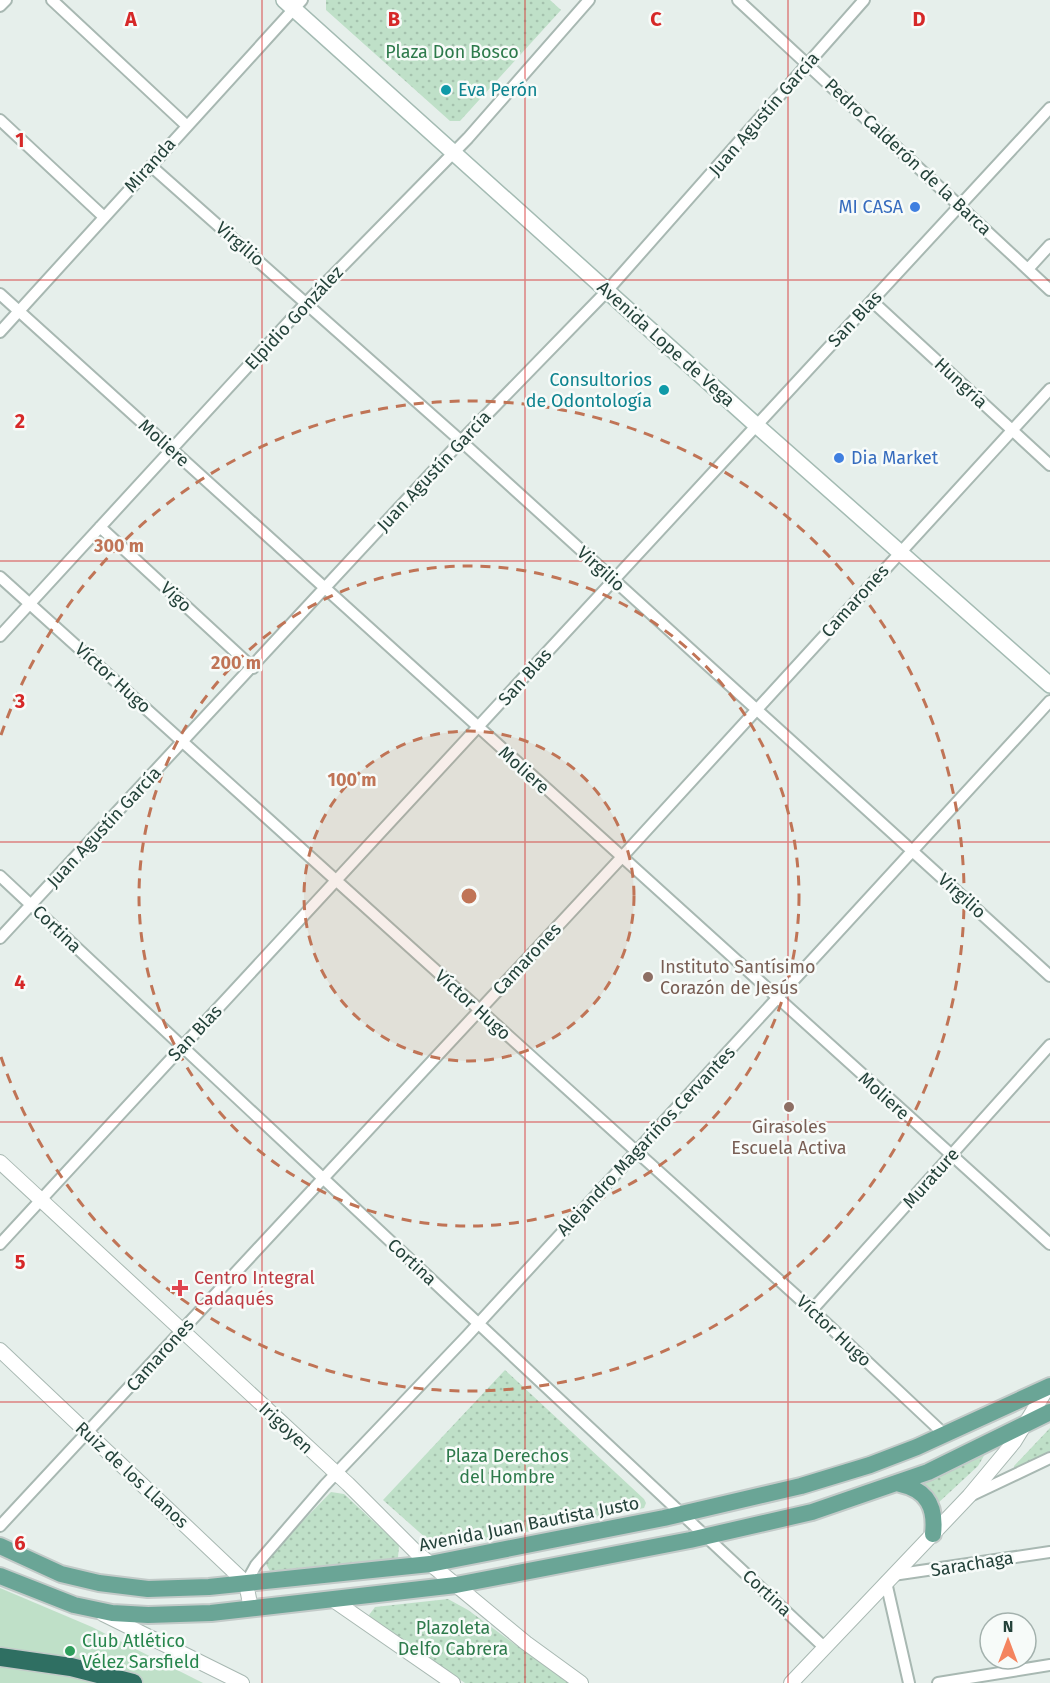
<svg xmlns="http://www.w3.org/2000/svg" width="1050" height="1683" font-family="'Fira Sans',sans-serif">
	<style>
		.grass { fill: url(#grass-dots) }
		.pitch { fill: #bfe0c8 }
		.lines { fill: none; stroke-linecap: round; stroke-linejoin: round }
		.minor-casing { stroke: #a8b8b2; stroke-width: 14 }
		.tertiary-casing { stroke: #a8b8b2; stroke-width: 16 }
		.secondary-casing { stroke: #a4bbb3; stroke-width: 18 }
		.primary-casing { stroke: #c2cac8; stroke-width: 20 }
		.motorway-casing { stroke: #c2cac8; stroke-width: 21 }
		.minor { stroke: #fff; stroke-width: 10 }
		.tertiary { stroke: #fff; stroke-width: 14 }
		.secondary { stroke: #fff; stroke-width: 15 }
		.primary { stroke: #6aa596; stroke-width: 16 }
		.motorway { stroke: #2f6f62; stroke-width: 18 }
		.grid { fill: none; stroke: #d62828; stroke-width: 1.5; stroke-opacity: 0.55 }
		.ring { fill: none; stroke: #c07456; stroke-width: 3; stroke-dasharray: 10 8 }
		.culture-dot { fill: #0f9aa8; stroke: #f7fbf9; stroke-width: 2 }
		.shop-dot { fill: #3f7fe0; stroke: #f7fbf9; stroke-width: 2 }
		.education-dot { fill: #8d6e63; stroke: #f7fbf9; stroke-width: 2 }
		.health-dot { fill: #e0444e; stroke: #f7fbf9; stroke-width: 2 }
		.leisure-dot { fill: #2e9e5b; stroke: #f7fbf9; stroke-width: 2 }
		.labels { text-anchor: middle; stroke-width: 5; stroke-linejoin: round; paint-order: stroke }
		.park-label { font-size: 18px; fill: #2d7a4b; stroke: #f7fbf9 }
		.culture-label { font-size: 18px; fill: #0d838f; stroke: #f7fbf9; text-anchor: start }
		.street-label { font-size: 18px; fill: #24423a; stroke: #f7fbf9 }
		.shop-label { font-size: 18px; fill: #366cbe; stroke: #f7fbf9; text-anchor: end }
		.education-label { font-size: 18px; fill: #785e54; stroke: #f7fbf9; text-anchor: start }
		.health-label { font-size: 18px; fill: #be3a42; stroke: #f7fbf9; text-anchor: start }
		.leisure-label { font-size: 18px; fill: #27864d; stroke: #f7fbf9; text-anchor: start }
		.grid-label { font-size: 20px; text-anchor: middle; font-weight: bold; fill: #d62828; stroke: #f7fbf9; stroke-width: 5; stroke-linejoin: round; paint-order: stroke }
		.centre { fill: #c07456; stroke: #f7fbf9; stroke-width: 3 }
		.ring-label { font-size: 18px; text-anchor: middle; font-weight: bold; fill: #c07456; stroke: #f7fbf9; stroke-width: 5; stroke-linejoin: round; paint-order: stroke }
	</style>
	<defs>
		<pattern id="grass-dots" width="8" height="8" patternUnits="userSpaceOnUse" patternTransform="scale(1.5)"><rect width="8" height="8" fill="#bfe0c8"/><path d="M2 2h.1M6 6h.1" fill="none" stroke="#a4c1ad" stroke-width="1.8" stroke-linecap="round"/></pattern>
	</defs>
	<rect width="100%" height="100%" fill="#e6efeb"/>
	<!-- grass -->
	<path class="grass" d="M 326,0 L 550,0 L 561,10 L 460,121 L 450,121 L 326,10 Z
		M 505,1370 L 644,1499 L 646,1503 L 644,1508 L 443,1549 L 436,1547 L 383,1500 Z
		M 1050,1428 L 1050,1451 L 1014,1470 L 1014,1466 Z
		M 985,1454 L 978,1466 L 937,1504 L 923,1486 L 925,1482 Z
		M 331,1492 L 344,1494 L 399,1545 L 398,1558 L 270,1571 L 266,1564 L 268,1557 Z
		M 448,1599 L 468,1610 L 568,1683 L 465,1683 L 373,1621 L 369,1615 L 375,1607 Z"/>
	<!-- pitch -->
	<path class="pitch" d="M 0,1588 L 92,1627 L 203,1683 L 0,1683 Z"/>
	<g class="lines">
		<!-- minor casing -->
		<g class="minor-casing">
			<path id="minor" d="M 52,0 L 186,125
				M 738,0 L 1050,290
				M 0,6 L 6,0
				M 0,120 L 104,217
				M 151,166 L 461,441 L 1050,976
				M 1028,269 L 1050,245
				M 0,294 L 1050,1244
				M 872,301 L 1050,465
				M 0,332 L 302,0
				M 100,527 L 253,668
				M 0,577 L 812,1310 L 944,1434
				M 0,636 L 307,302 L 468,138 L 589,0
				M 0,876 L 824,1647
				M 0,938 L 461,441 L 607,291 L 864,0
				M 0,1244 L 1050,108
				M 812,1310 L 1050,1045
				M 970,1496 L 1050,1458
				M 0,1526 L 621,858 L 1050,389
				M 893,1575 L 1050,1552
				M 886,1582 L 909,1683
				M 246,1583 L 256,1565 L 325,1485 L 467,1336 L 1050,701
				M 938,1683 L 1050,1665"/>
		</g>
		<!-- tertiary casing -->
		<g class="tertiary-casing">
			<path id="tertiary" d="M 0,1162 L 348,1484 L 416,1552 L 526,1643 L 581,1683
				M 0,1350 L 246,1583 L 251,1609
				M 333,1600 L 453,1683
				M 103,1614 L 242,1683
				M 791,1683 L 969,1496 L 1014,1442 L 1048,1387"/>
		</g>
		<!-- secondary casing -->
		<g class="secondary-casing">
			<path id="secondary" d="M 284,0 L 756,425 L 1050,685"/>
		</g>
		<!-- primary casing -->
		<g class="primary-casing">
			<path id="primary" d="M 900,1484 C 928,1490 936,1508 933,1534
				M 0,1546 L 61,1574 L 99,1583 L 148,1589 L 209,1587 L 430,1564 L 664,1518 L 801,1486 L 870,1465 L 917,1447 L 1050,1386
				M 0,1576 L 74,1605 L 112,1613 L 148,1615 L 211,1613 L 456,1585 L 690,1540 L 812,1512 L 928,1472 L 1050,1412"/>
		</g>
		<!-- motorway casing -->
		<g class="motorway-casing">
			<path id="motorway" d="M 0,1657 L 71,1667 L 133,1683"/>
		</g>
		<!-- minor -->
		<use href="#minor" class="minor"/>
		<!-- tertiary -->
		<use href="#tertiary" class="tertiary"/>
		<!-- secondary -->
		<use href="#secondary" class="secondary"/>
		<!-- primary -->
		<use href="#primary" class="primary"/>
		<!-- motorway -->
		<use href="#motorway" class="motorway"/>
	</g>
	<!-- grid -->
	<path class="grid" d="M 262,0 L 262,1683M 525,0 L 525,1683M 788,0 L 788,1683M 0,280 L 1050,280M 0,561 L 1050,561M 0,842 L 1050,842M 0,1122 L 1050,1122M 0,1402 L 1050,1402"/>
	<!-- distance rings -->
	<circle cx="469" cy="896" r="165" fill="#c07456" fill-opacity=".12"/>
	<g class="ring">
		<circle cx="469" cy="896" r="165"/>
		<circle cx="469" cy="896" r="330"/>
		<path d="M1 735A495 495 0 1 1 1 1057"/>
	</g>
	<!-- markers -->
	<g class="culture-dot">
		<circle cx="446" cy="90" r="6"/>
		<circle cx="664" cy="390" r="6"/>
	</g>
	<g class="shop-dot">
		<circle cx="915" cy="207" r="6"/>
		<circle cx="839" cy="458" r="6"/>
	</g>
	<g class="education-dot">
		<circle cx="648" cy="977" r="6"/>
		<circle cx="789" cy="1107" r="6"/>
	</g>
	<path class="health-dot" d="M177 1279h6v6h6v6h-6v6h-6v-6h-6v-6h6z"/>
	<circle class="leisure-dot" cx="70" cy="1651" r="6"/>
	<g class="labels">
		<!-- park labels -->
		<g class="park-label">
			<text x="452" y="58">Plaza Don Bosco</text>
			<text x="507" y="1462">Plaza Derechos<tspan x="507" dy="21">del Hombre</tspan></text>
			<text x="453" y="1634">Plazoleta<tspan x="453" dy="21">Delfo Cabrera</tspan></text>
		</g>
		<!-- culture labels -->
		<g class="culture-label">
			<text x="458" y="96">Eva Perón</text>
			<text x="652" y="386" text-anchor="end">Consultorios<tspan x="652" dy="21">de Odontología</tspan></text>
		</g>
		<!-- street labels -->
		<g class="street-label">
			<text transform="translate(764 114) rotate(-49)" y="6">Juan Agustín García</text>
			<text transform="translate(908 157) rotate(43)" y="6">Pedro Calderón de la Barca</text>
			<text transform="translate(150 165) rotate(-48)" y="6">Miranda</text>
			<text transform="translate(240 244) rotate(41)" y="6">Virgilio</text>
			<text transform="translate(294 318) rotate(-47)" y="6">Elpidio González</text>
			<text transform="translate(855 319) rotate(-47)" y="6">San Blas</text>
			<text transform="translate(666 344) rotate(42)" y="6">Avenida Lope de Vega</text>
			<text transform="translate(961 383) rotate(43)" y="6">Hungría</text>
			<text transform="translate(164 443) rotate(42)" y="6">Moliere</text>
			<text transform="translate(434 471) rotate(-47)" y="6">Juan Agustín García</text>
			<text transform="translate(601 569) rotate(42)" y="6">Virgilio</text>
			<text transform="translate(176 597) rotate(43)" y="6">Vigo</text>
			<text transform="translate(855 601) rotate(-48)" y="6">Camarones</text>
			<text transform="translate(525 677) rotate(-48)" y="6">San Blas</text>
			<text transform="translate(113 678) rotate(42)" y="6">Víctor Hugo</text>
			<text transform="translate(524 770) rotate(42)" y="6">Moliere</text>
			<text transform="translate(104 827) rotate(-47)" y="6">Juan Agustín García</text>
			<text transform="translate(962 896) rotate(42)" y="6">Virgilio</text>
			<text transform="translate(57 929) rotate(44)" y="6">Cortina</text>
			<text transform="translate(527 959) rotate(-47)" y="6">Camarones</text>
			<text transform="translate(473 1005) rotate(42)" y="6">Víctor Hugo</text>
			<text transform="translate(195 1033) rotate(-47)" y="6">San Blas</text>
			<text transform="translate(884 1096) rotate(42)" y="6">Moliere</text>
			<text transform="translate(646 1141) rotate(-47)" y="6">Alejandro Magariños Cervantes</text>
			<text transform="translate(931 1178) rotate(-48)" y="6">Murature</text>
			<text transform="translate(412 1262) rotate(43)" y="6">Cortina</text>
			<text transform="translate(834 1331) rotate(43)" y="6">Víctor Hugo</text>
			<text transform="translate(160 1355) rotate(-48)" y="6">Camarones</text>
			<text transform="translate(286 1428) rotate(43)" y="6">Irigoyen</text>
			<text transform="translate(132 1475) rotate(43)" y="6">Ruiz de los Llanos</text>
			<text transform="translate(529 1524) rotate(-11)" y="6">Avenida Juan Bautista Justo</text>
			<text transform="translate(972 1564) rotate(-9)" y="6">Sarachaga</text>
			<text transform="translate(767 1593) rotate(43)" y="6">Cortina</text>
		</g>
		<!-- shop labels -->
		<g class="shop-label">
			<text x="903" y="213">MI CASA</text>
			<text x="851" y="464" text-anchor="start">Dia Market</text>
		</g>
		<!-- education labels -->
		<g class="education-label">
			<text x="660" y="973">Instituto Santísimo<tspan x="660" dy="21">Corazón de Jesús</tspan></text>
			<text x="789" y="1133" text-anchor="middle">Girasoles<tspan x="789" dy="21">Escuela Activa</tspan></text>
		</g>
		<!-- health labels -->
		<g class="health-label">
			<text x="194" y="1284">Centro Integral<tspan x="194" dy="21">Cadaqués</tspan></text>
		</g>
		<!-- leisure labels -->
		<g class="leisure-label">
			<text x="82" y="1647">Club Atlético<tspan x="82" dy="21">Vélez Sarsfield</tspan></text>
		</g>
	</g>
	<g class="grid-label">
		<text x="131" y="26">A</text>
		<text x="394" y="26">B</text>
		<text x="656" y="26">C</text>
		<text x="919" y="26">D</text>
		<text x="20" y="147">1</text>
		<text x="20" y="428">2</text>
		<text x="20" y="708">3</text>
		<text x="20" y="989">4</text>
		<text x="20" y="1269">5</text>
		<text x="20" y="1550">6</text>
	</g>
	<circle cx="469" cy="896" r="9" class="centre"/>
	<g class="ring-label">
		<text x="119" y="552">300 m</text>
		<text x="236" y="669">200 m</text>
		<text x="352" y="786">100 m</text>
	</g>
	<!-- north arrow -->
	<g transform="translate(1008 1641)"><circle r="28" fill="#f7fbf9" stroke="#a3b1ad" stroke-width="1.5"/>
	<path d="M0-4.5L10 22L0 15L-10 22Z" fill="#f4845f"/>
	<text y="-9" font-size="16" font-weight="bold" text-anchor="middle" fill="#24423a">N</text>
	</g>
</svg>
